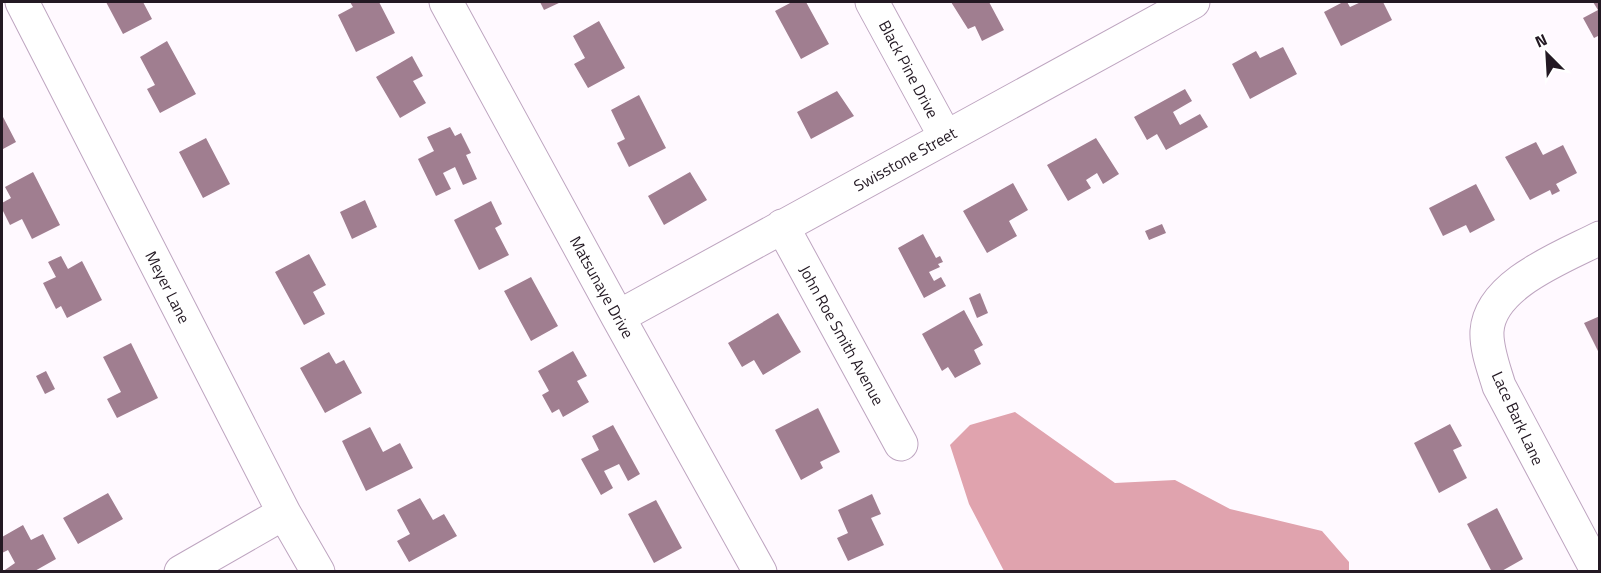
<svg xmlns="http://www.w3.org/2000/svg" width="1601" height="573" font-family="'Titillium Web',sans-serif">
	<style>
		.forest { fill: #e0a3ae }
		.building { fill: #a07e90 }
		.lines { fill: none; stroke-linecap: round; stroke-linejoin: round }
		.minor-casing { stroke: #bea5c0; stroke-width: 35 }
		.minor { stroke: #fff; stroke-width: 33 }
		.labels { text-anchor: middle; stroke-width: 5; stroke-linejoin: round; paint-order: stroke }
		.street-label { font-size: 16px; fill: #231923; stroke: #fff }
	</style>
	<rect width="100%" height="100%" fill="#fff9ff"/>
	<!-- forest -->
	<path class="forest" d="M 1015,412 L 1115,483 L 1175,480 L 1230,509 L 1322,531 L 1349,562 L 1349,571 L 1004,571 L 969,504 L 950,445 L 970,425 Z"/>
	<!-- building -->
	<path class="building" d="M 106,2 L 143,2 L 152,19 L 123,34 Z
		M 350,2 L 379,2 L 395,33 L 356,52 L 338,15 L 353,7 Z
		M 540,2 L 561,2 L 544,10 Z
		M 792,2 L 806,2 L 829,44 L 801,59 L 775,11 Z
		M 951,2 L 989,2 L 1004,30 L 982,41 L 975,26 L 968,29 Z
		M 1343,2 L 1347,2 L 1350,7 L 1361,2 L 1383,2 L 1392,20 L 1341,46 L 1324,12 Z
		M 1593,2 L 1600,2 L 1600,35 L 1594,38 L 1583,18 L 1598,10 Z
		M 599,21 L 625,68 L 588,88 L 574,64 L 585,58 L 573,36 Z
		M 167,41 L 196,94 L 160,113 L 147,89 L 155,85 L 140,57 Z
		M 1283,47 L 1297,74 L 1250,99 L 1232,64 L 1256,51 L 1260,58 Z
		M 412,56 L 423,76 L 413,81 L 426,103 L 400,118 L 376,77 Z
		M 1185,89 L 1192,101 L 1173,112 L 1180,125 L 1200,114 L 1208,127 L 1166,150 L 1157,134 L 1147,140 L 1134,117 Z
		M 837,91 L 854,116 L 811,139 L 797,112 Z
		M 639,95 L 666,148 L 629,167 L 617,143 L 625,139 L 611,110 Z
		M 2,115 L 16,142 L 3,149 L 2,146 Z
		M 450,127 L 455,136 L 461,133 L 471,153 L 466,155 L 477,179 L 463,185 L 455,167 L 443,173 L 451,189 L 436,196 L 418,159 L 434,151 L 427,137 Z
		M 206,138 L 230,184 L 203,198 L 179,152 Z
		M 1096,138 L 1119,174 L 1103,184 L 1097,173 L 1086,180 L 1091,188 L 1068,201 L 1047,165 Z
		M 1536,142 L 1543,155 L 1563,145 L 1577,173 L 1556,184 L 1560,191 L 1552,195 L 1550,190 L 1530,200 L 1505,157 Z
		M 33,172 L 60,225 L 32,239 L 22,219 L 10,225 L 2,209 L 2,203 L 11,198 L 5,187 Z
		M 690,172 L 707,200 L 664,225 L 648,196 Z
		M 1013,183 L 1028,210 L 1009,221 L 1017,236 L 987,253 L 963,211 Z
		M 1476,184 L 1495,220 L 1470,233 L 1466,225 L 1443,236 L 1429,208 Z
		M 365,200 L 377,227 L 352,239 L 340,212 Z
		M 491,201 L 502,224 L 495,228 L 509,255 L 479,270 L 454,220 Z
		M 1162,224 L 1166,233 L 1149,240 L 1145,231 Z
		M 923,234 L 936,258 L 940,256 L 943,262 L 938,264 L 940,267 L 929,272 L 934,281 L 941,277 L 946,286 L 924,298 L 898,248 Z
		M 309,254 L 326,285 L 313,292 L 325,314 L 304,325 L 275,272 Z
		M 61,256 L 68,269 L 82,261 L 102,300 L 67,318 L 61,306 L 56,309 L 43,283 L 56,277 L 48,262 Z
		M 531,277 L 558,326 L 531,341 L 504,291 Z
		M 980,293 L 988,313 L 977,318 L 969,298 Z
		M 964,310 L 983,345 L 974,350 L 981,364 L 955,378 L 948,367 L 942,371 L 922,334 Z
		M 778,313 L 801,352 L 763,375 L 754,360 L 742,367 L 728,343 Z
		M 1600,316 L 1600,355 L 1584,323 Z
		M 131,343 L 158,398 L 117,418 L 107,399 L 121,392 L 103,357 Z
		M 573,351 L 587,376 L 577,381 L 589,402 L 563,417 L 559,409 L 552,413 L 542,395 L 549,391 L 538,371 Z
		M 329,352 L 336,364 L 344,360 L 362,393 L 325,413 L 300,368 Z
		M 46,371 L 55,389 L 45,394 L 36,376 Z
		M 818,408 L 840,452 L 820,462 L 823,468 L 801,480 L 775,430 Z
		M 1450,424 L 1462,446 L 1453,450 L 1467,478 L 1439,493 L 1414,443 Z
		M 613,425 L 640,474 L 628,481 L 619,464 L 604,471 L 613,488 L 601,495 L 581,459 L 599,450 L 592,436 Z
		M 370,427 L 383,452 L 400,443 L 413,468 L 366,491 L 342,441 Z
		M 108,493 L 123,519 L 78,544 L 63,518 Z
		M 872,494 L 881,514 L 871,518 L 884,545 L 848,561 L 837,538 L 848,533 L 838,510 Z
		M 420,498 L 433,520 L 444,514 L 457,536 L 409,562 L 397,541 L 410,534 L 397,510 Z
		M 656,500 L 682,548 L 654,563 L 628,514 Z
		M 1497,508 L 1523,559 L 1500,572 L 1492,572 L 1467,524 Z
		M 23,525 L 31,540 L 43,534 L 56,559 L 33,572 L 2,572 L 15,563 L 8,550 L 2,553 L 2,537 Z"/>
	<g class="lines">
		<!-- minor casing -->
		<g class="minor-casing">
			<path id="minor" d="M 22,2 L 284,513 L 318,572
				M 446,2 L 618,317 L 760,572
				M 872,2 L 945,136
				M 782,226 L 901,444
				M 618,317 L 1193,2
				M 181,572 L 284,513
				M 1598,572 L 1499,386 C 1494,369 1486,349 1487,331 C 1490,284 1563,257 1600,238"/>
		</g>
		<!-- minor -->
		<use href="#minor" class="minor"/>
	</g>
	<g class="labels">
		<!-- street labels -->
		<g class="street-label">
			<text transform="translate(909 69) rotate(62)" y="6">Black Pine Drive</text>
			<text transform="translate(905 159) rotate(-29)" y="6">Swisstone Street</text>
			<text transform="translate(168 287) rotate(63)" y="6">Meyer Lane</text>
			<text transform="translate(602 287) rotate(61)" y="6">Matsunaye Drive</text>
			<text transform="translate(842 335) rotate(61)" y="6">John Roe Smith Avenue</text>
			<text transform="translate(1518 418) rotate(65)" y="6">Lace Bark Lane</text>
		</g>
	</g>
	<!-- border -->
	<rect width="1601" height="573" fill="none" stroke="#231923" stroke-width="6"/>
	<!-- north arrow -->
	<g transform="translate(1547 54) rotate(336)" stroke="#ffffff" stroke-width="4.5" paint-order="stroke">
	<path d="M0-4.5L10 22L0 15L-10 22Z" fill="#231923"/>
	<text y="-9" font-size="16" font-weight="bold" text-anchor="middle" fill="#231923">N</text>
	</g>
</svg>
